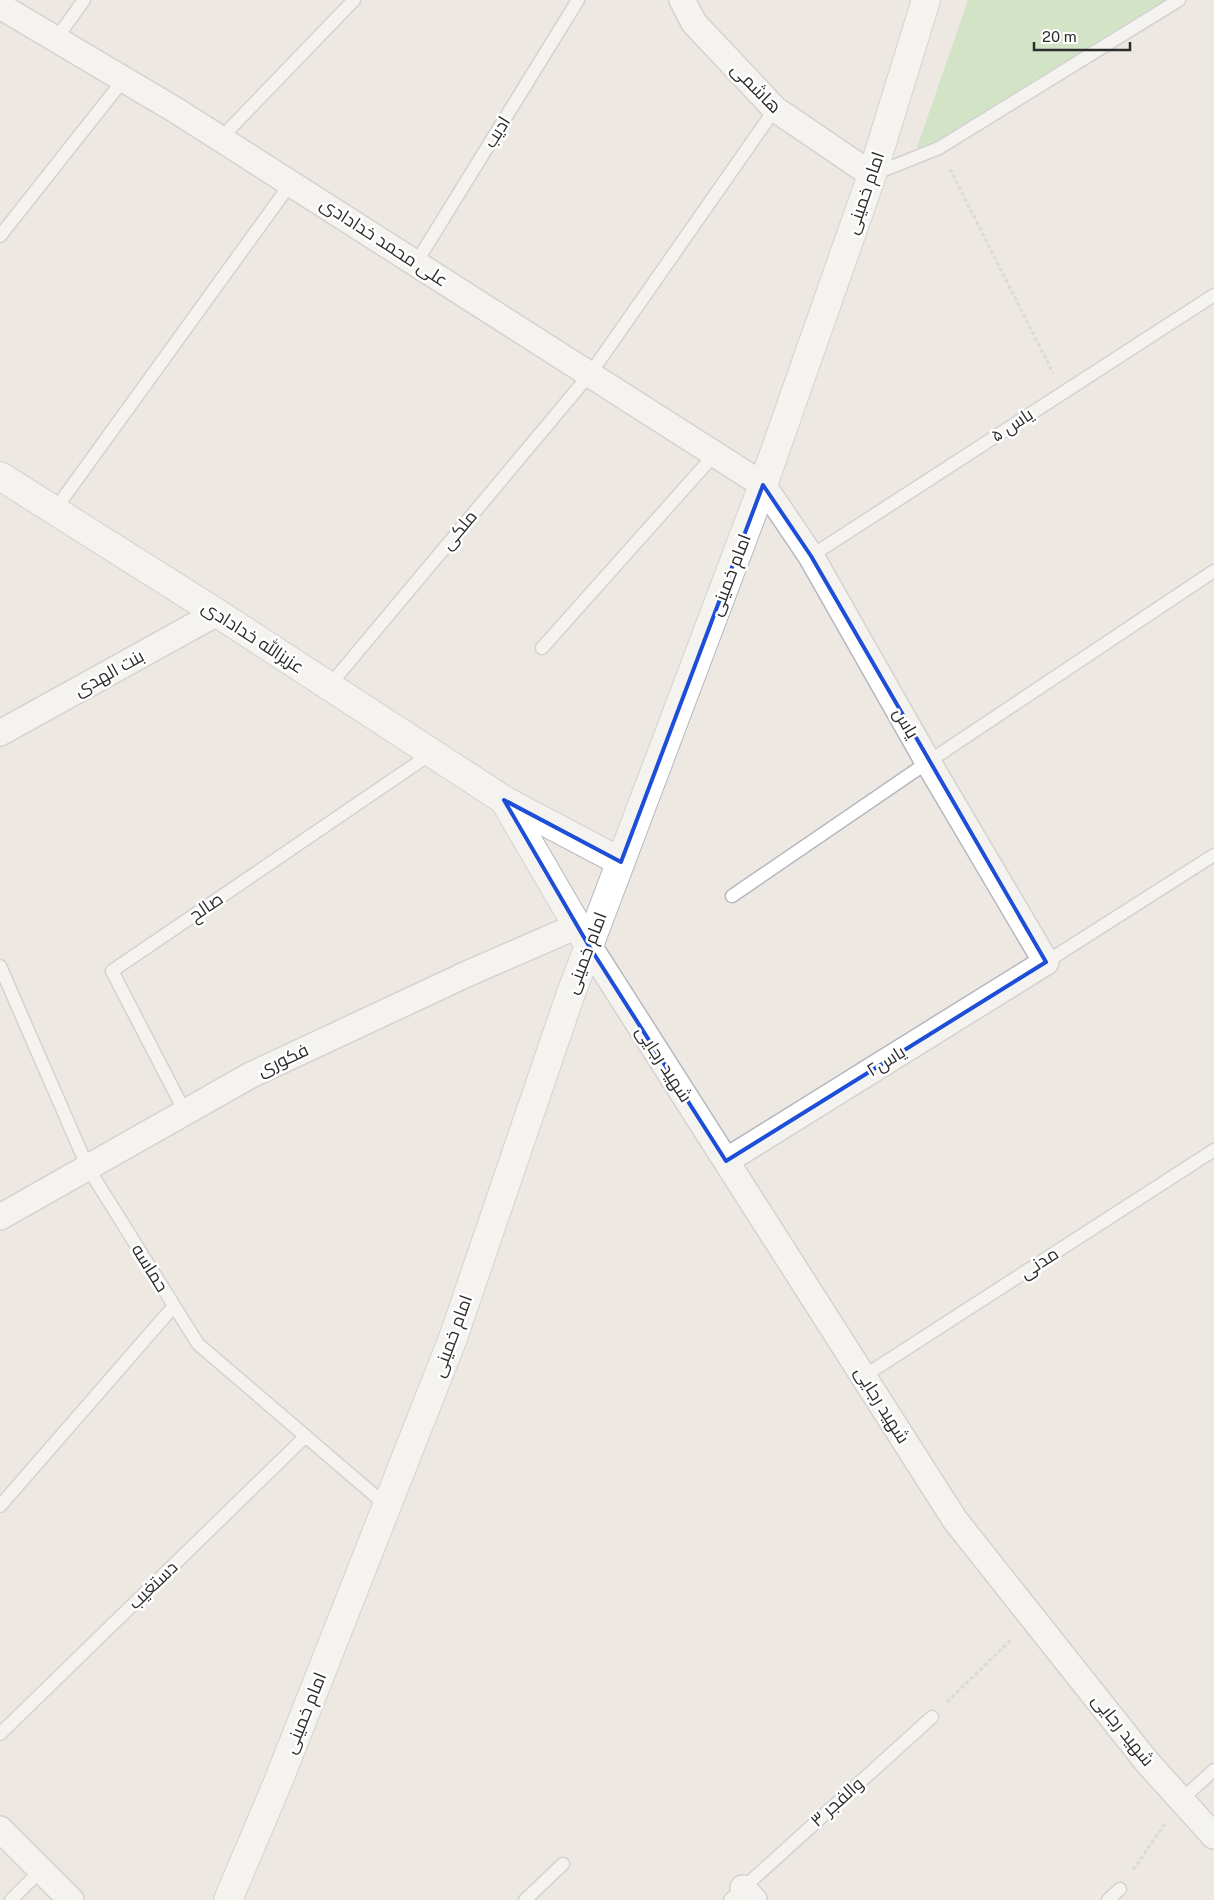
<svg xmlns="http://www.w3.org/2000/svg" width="1214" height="1900" font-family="'Public Sans',Cairo,sans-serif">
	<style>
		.green { fill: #b1dca5 }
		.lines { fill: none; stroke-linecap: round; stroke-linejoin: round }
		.lane-casing { stroke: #b5b6bf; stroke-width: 15 }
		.street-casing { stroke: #b5b6bf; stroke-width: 28 }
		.secondary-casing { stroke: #b5b6bf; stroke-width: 30 }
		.path { stroke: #c8c8c8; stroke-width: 3; stroke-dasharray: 4 2.5; stroke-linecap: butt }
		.lane { stroke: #fff; stroke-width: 12 }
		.street { stroke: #fff; stroke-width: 25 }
		.secondary { stroke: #fff; stroke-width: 28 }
		.marked { fill: none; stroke: #1d4ed8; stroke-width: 4; stroke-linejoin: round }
		.labels { text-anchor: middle; stroke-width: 5; stroke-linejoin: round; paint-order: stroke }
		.street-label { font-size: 18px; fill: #2d2d2d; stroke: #fff }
	</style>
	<rect width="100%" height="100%" fill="#ede9e2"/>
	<!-- green -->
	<path class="green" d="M 968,0 L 1169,0 L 912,162 Z"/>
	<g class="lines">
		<!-- lane casing -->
		<g class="lane-casing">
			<path id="lane" d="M 56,39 L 84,0
				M 221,138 L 354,0
				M 874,174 L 939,148 L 1179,0
				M 0,236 L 124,79
				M 416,263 L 578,0
				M 54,511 L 291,183
				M 811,556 L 1214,295
				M 542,648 L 715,454
				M 329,686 L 590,374 L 775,109
				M 732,896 L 928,762 L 1214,571
				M 1046,962 L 1214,855
				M 0,966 L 88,1168 L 198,1344 L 387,1506
				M 185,1112 L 112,971 L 432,753
				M 864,1376 L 1214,1150
				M 0,1506 L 174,1306
				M 0,1734 L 306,1436
				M 1181,1800 L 1214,1770
				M 11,1900 L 41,1870
				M 525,1900 L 563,1864
				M 730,1900 L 932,1717
				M 1108,1900 L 1120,1889"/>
		</g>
		<!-- street casing -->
		<g class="street-casing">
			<path id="street" d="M 682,0 L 694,23 L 775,109 L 872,175
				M 0,6 L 177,111 L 763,485 L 811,556 L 928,762 L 1046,962 L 726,1161
				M 0,733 L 217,613
				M 589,946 L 955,1520 L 1147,1762 L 1214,1836
				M 0,1217 L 251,1075 L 469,973 L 577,926
				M 0,1829 L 71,1900
				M 743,1888 L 754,1900"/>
		</g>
		<!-- secondary casing -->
		<g class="secondary-casing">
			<path id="secondary" d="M 0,476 L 217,613 L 504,800 L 621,862
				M 504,800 L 589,946
				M 228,1900 L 278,1782 L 453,1338 L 570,996 L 763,485 L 872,175 L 926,0"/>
		</g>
		<!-- path -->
		<path class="path" d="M 950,169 L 1053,373
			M 947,1702 L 1012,1639
			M 1133,1870 L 1165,1824"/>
		<!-- lane -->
		<use href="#lane" class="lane"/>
		<!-- street -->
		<use href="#street" class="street"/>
		<!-- secondary -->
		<use href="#secondary" class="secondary"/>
	</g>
	<!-- marked area -->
	<path d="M0 0H1214V1900H0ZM 763,485 L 811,556 L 1046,962 L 726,1161 L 589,946 L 504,800 L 621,862 Z" fill="#ede9e2" fill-opacity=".55" fill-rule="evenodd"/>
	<path class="marked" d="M 763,485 L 811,556 L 1046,962 L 726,1161 L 589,946 L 504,800 L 621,862 Z"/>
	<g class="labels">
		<!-- street labels -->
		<g class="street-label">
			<text transform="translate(756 88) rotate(45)" y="6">هاشمی</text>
			<text transform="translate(497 132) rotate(-58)" y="6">ادیب</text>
			<text transform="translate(865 193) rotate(-71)" y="6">امام خمینی</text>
			<text transform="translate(384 242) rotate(33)" y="6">علی محمد خدادادی</text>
			<text transform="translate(1012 425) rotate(-33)" y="6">یاس ۵</text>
			<text transform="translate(459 530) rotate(-50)" y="6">ملکی</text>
			<text transform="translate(730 575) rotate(-69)" y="6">امام خمینی</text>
			<text transform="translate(253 637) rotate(33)" y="6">عزیزالله خدادادی</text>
			<text transform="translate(109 673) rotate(-29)" y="6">بنت الهدی</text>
			<text transform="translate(906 723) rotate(60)" y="6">یاس</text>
			<text transform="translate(206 907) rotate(-34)" y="6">صالح</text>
			<text transform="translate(586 953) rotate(-69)" y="6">امام خمینی</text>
			<text transform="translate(283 1060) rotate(-25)" y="6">فکوری</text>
			<text transform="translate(886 1061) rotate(-32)" y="6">یاس۲</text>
			<text transform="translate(664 1064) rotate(57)" y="6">شهید رجایی</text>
			<text transform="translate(1039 1263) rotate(-33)" y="6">مدنی</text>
			<text transform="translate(150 1268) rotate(58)" y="6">حماسه</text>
			<text transform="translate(452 1336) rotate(-70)" y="6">امام خمینی</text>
			<text transform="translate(882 1405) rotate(58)" y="6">شهید رجایی</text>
			<text transform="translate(153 1585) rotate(-44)" y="6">دستغیب</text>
			<text transform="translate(305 1713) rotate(-68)" y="6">امام خمینی</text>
			<text transform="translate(1123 1730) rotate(51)" y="6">شهید رجایی</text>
			<text transform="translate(837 1802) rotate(-42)" y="6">والفجر ۳</text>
		</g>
	</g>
	<!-- scale -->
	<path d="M1034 42v8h96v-8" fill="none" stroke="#2d2d2d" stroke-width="2.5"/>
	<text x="1042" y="42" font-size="15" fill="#2d2d2d" stroke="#ffffff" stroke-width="4" paint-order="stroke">20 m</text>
</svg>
